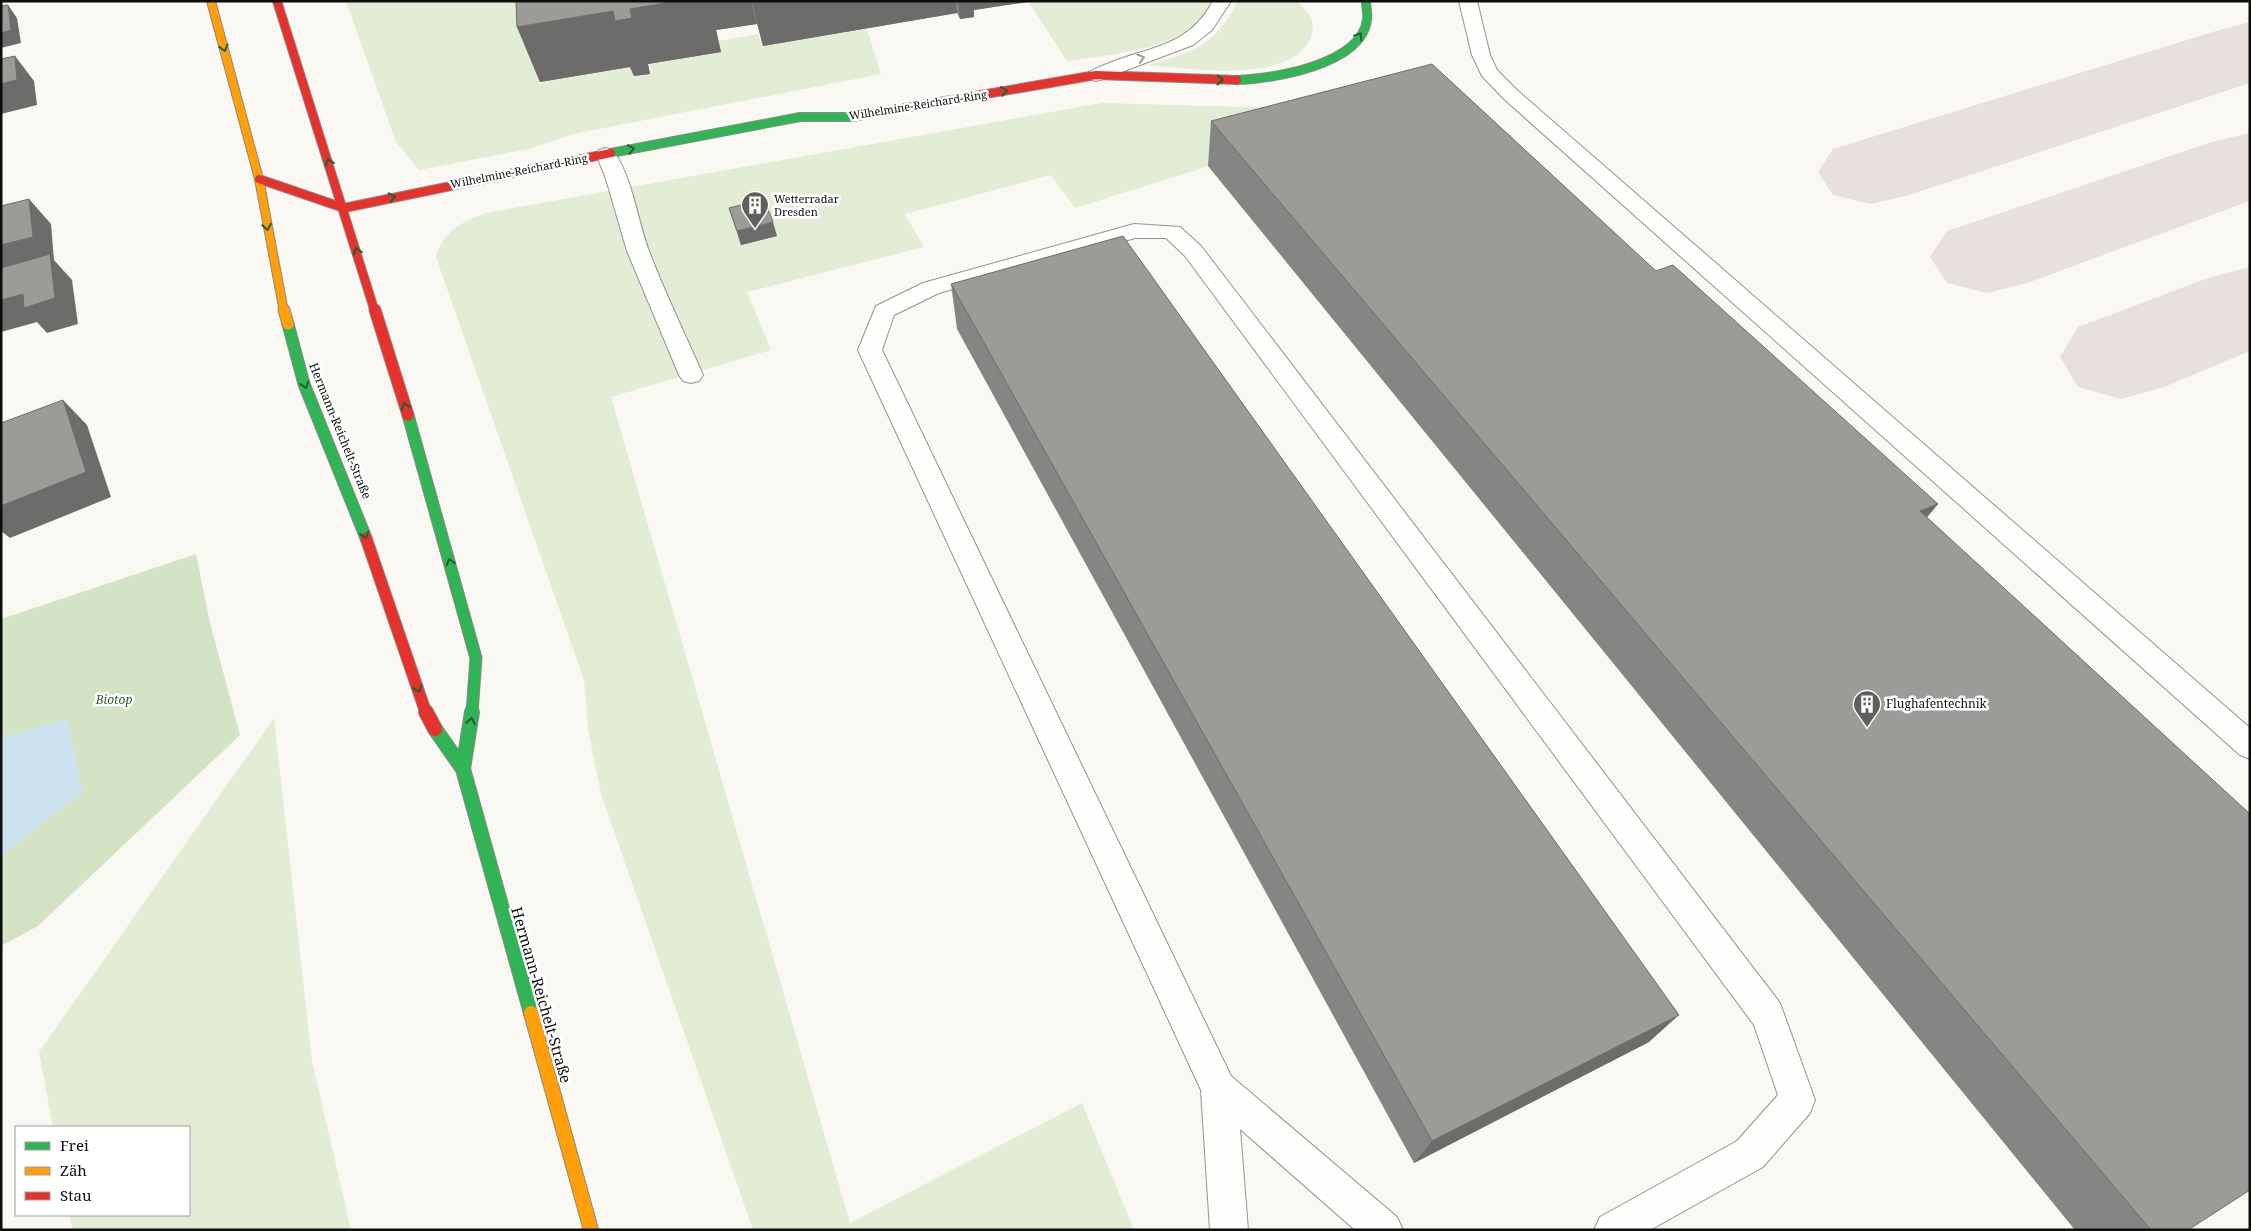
<svg xmlns="http://www.w3.org/2000/svg" width="2251" height="1231" font-family="'Noto Serif',serif">
	<style>
		.green { fill: #e3ecd4 }
		.forest { fill: #d4e3c4 }
		.water { fill: #cce3ef }
		.lines { fill: none; stroke-linecap: round; stroke-linejoin: round }
		.taxiway { fill: #e8e0dc; fill-rule: evenodd }
		.lane-casing { stroke: #949390; stroke-width: 2 }
		.street-casing { stroke: #949390; stroke-width: 2 }
		.fast-far2-casing { stroke: #8a8987; stroke-width: 10 }
		.fast-far1-casing { stroke: #8a8987; stroke-width: 13 }
		.fast-casing { stroke: #8a8987; stroke-width: 16 }
		.slow-far2-casing { stroke: #8a8987; stroke-width: 10 }
		.slow-far1-casing { stroke: #8a8987; stroke-width: 13 }
		.slow-casing { stroke: #8a8987; stroke-width: 16 }
		.jam-far2-casing { stroke: #8a8987; stroke-width: 10 }
		.jam-far1-casing { stroke: #8a8987; stroke-width: 13 }
		.jam-casing { stroke: #8a8987; stroke-width: 16 }
		.lane { fill: #fefefd; fill-rule: evenodd }
		.street { fill: #fefefd; fill-rule: evenodd }
		.fast-far2 { stroke: #30b455; stroke-width: 8 }
		.fast-far1 { stroke: #30b455; stroke-width: 11 }
		.fast { stroke: #30b455; stroke-width: 14 }
		.slow-far2 { stroke: #ff9f0a; stroke-width: 8 }
		.slow-far1 { stroke: #ff9f0a; stroke-width: 11 }
		.slow { stroke: #ff9f0a; stroke-width: 14 }
		.jam-far2 { stroke: #e5322d; stroke-width: 8 }
		.jam-far1 { stroke: #e5322d; stroke-width: 11 }
		.jam { stroke: #e5322d; stroke-width: 14 }
		.wall { fill: #878583 }
		.shaded-wall { fill: #6e6c6a }
		.building { fill: #9d9b98; stroke: #6e6c6a }
		.oneway { stroke: #1e6031 }
		.oneway2 { stroke: #9e9e9d }
		.labels { text-anchor: middle; stroke-width: 5; stroke-linejoin: round; paint-order: stroke }
		.far-street-label { font-size: 11px; fill: #0d0d0d; stroke: #fff }
		.far-poi-label { font-size: 11px; fill: #0d0d0d; stroke: #fff; text-anchor: start }
		.street-label { font-size: 12px; fill: #0d0d0d; stroke: #fff }
		.park-label { font-size: 12px; font-style: italic; fill: #305d25; stroke: #fff }
		.poi-label { font-size: 12px; fill: #0d0d0d; stroke: #fff; text-anchor: start }
		.near-street-label { font-size: 15px; fill: #0d0d0d; stroke: #fff }
	</style>
	<rect width="100%" height="100%" fill="#faf8f2"/>
	<!-- green -->
	<path class="green" d="M 346,1 L 532,1 L 539,83 L 632,67 L 634,76 L 651,74 L 650,64 L 721,52 L 719,41 L 758,34 L 762,46 L 867,29 L 881,74 L 573,134 L 528,149 L 419,170 L 396,142 Z
		M 1028,1 L 1210,1 C 1206,47 1101,56 1067,61 Z
		M 1238,1 L 1297,1 C 1308,12 1317,21 1311,37 C 1290,86 1189,68 1147,65 C 1194,52 1214,47 1238,1 Z
		M 1102,103 L 1277,108 L 1209,166 L 1075,208 L 1051,175 L 905,214 L 924,247 L 747,292 L 771,350 L 611,397 L 850,1223 L 1082,1103 L 1134,1230 L 753,1230 L 601,794 L 588,729 L 584,680 L 436,257 C 443,231 462,222 486,213 Z
		M 274,718 L 312,1061 L 351,1230 L 73,1230 L 70,1215 L 189,1215 L 189,1127 L 53,1127 L 39,1052 Z"/>
	<!-- forest -->
	<path class="forest" d="M 196,554 L 210,623 L 240,735 L 38,926 L 1,946 L 1,619 Z"/>
	<!-- water -->
	<path class="water" d="M 67,719 L 83,792 L 1,856 L 1,738 Z"/>
	<g class="lines">
		<!-- taxiway -->
		<path class="taxiway" d="M 2250,22 L 2250,83 L 1909,195 L 1871,204 L 1833,195 L 1818,172 L 1833,149 L 2216,31 Z
			M 2250,133 L 2250,201 L 2027,283 L 1987,293 L 1947,283 L 1930,257 L 1947,231 L 2212,142 Z
			M 2250,267 L 2250,351 L 2164,387 L 2121,399 L 2078,387 L 2060,357 L 2078,327 L 2208,278 Z"/>
		<!-- lane casing -->
		<g class="lane-casing">
			<path id="lane" d="M 1459,1 L 1477,1 L 1490,55 L 1497,70 L 1518,91 L 2250,728 L 2250,759 L 2240,755 L 1504,99 L 1482,76 L 1472,55 Z
				M 606,148 L 613,150 C 633,179 637,219 649,251 C 665,293 685,334 703,375 L 699,381 L 691,383 L 683,381 L 679,375 L 627,251 L 606,179 L 596,154 L 599,150 Z
				M 1134,224 L 1180,227 L 1201,246 L 1780,1003 L 1815,1100 L 1810,1113 L 1763,1167 L 1650,1230 L 1594,1230 L 1600,1217 L 1737,1141 L 1778,1095 L 1754,1025 L 1185,256 L 1166,238 L 1135,238 L 939,293 L 894,315 L 882,350 L 1231,1076 L 1397,1217 L 1403,1230 L 1355,1230 L 1240,1129 L 1248,1230 L 1210,1230 L 1201,1090 L 858,350 L 876,306 L 923,283 Z"/>
		</g>
		<!-- street casing -->
		<g class="street-casing">
			<path id="street" d="M 1213,1 L 1231,1 L 1212,30 L 1193,45 L 1103,79 L 1096,81 L 1089,79 L 1087,75 C 1091,69 1100,67 1107,64 C 1150,46 1189,47 1213,1 Z"/>
		</g>
		<!-- fast-far2 casing -->
		<g class="fast-far2-casing">
			<path id="fast-far2" d="M 1237,80 C 1272,79 1361,65 1367,20 C 1368,14 1366,7 1366,1
				M 611,153 L 800,117 L 852,117 L 934,103"/>
		</g>
		<!-- fast-far1 casing -->
		<g class="fast-far1-casing">
			<path id="fast-far1" d="M 288,324 L 304,384 L 366,538
				M 408,415 L 476,658 L 472,713"/>
		</g>
		<!-- fast casing -->
		<g class="fast-casing">
			<path id="fast" d="M 435,729 L 463,769 L 531,1013
				M 463,769 L 472,712"/>
		</g>
		<!-- slow-far2 casing -->
		<g class="slow-far2-casing">
			<path id="slow-far2" d="M 211,1 L 259,179 L 284,312"/>
		</g>
		<!-- slow-far1 casing -->
		<g class="slow-far1-casing">
			<path id="slow-far1" d="M 284,310 L 288,324"/>
		</g>
		<!-- slow casing -->
		<g class="slow-casing">
			<path id="slow" d="M 531,1013 L 591,1230"/>
		</g>
		<!-- jam-far2 casing -->
		<g class="jam-far2-casing">
			<path id="jam-far2" d="M 277,1 L 375,312
				M 934,103 L 1096,75 L 1237,80
				M 259,179 L 344,208 L 611,153"/>
		</g>
		<!-- jam-far1 casing -->
		<g class="jam-far1-casing">
			<path id="jam-far1" d="M 375,310 L 408,415
				M 366,538 L 426,713"/>
		</g>
		<!-- jam casing -->
		<g class="jam-casing">
			<path id="jam" d="M 426,712 L 435,729"/>
		</g>
		<!-- lane -->
		<use href="#lane" class="lane"/>
		<!-- street -->
		<use href="#street" class="street"/>
		<!-- fast-far2 -->
		<use href="#fast-far2" class="fast-far2"/>
		<!-- fast-far1 -->
		<use href="#fast-far1" class="fast-far1"/>
		<!-- fast -->
		<use href="#fast" class="fast"/>
		<!-- slow-far2 -->
		<use href="#slow-far2" class="slow-far2"/>
		<!-- slow-far1 -->
		<use href="#slow-far1" class="slow-far1"/>
		<!-- slow -->
		<use href="#slow" class="slow"/>
		<!-- jam-far2 -->
		<use href="#jam-far2" class="jam-far2"/>
		<!-- jam-far1 -->
		<use href="#jam-far1" class="jam-far1"/>
		<!-- jam -->
		<use href="#jam" class="jam"/>
	</g>
	<!-- wall -->
	<path class="wall" d="M 516,1 L 1027,1 L 1027,2 L 974,10 L 974,17 L 960,19 L 957,13 L 763,46 L 757,24 L 716,30 L 721,52 L 648,64 L 650,74 L 634,76 L 630,67 L 540,82 L 517,27 Z
		M 1211,121 L 1656,271 L 1938,504 L 1927,517 L 2188,1230 L 2075,1230 L 1208,166 Z
		M 729,208 L 777,236 L 741,245 Z
		M 951,284 L 1649,1042 L 1414,1163 L 957,329 Z"/>
	<!-- shaded-wall -->
	<path class="shaded-wall" d="M 677,1 L 751,1 L 757,24 L 716,30 L 721,52 L 648,64 L 650,74 L 634,76 L 630,67 L 540,82 L 517,27 Z
		M 752,1 L 956,1 L 957,13 L 763,46 Z
		M 958,1 L 1027,1 L 1027,2 L 974,10 L 974,17 L 960,19 Z
		M 8,5 L 17,18 L 21,43 L 1,48 L 1,33 Z
		M 15,56 L 34,81 L 37,105 L 1,114 L 1,84 Z
		M 29,199 L 51,224 L 54,260 L 72,280 L 78,324 L 47,333 L 37,322 L 1,332 L 1,300 L 23,294 L 1,278 L 1,245 Z
		M 773,222 L 777,236 L 741,245 L 737,231 Z
		M 63,400 L 87,425 L 111,497 L 10,538 L 1,531 L 1,506 Z
		M 1938,504 L 1903,546 L 1920,511 Z
		M 1679,1015 L 1649,1042 L 1414,1163 L 1432,1141 Z"/>
	<!-- building -->
	<path class="building" d="M 516,1 L 677,1 L 630,9 L 632,18 L 615,21 L 613,11 L 517,27 Z
		M 8,5 L 11,30 L 1,33 L 1,6 Z
		M 15,56 L 17,80 L 1,84 L 1,59 Z
		M 1432,64 L 1656,271 L 1673,265 L 1938,504 L 1920,511 L 2250,814 L 2250,1190 L 2188,1230 L 2151,1230 L 1211,121 Z
		M 29,199 L 33,237 L 1,245 L 1,206 Z
		M 764,199 L 773,222 L 737,231 L 729,208 Z
		M 1123,236 L 1679,1015 L 1432,1141 L 951,284 Z
		M 50,254 L 55,298 L 24,308 L 23,294 L 1,300 L 1,268 Z
		M 63,400 L 86,472 L 1,506 L 1,423 Z"/>
	<!-- one-way arrows -->
	<defs><path id="oneway-chevron" d="M-2-3.5L2.5 0L-2 3.5" fill="none" stroke-width="1.6" stroke-linecap="round" stroke-linejoin="round" transform="scale(1.25)"/></defs>
	<g class="oneway">
		<use href="#oneway-chevron" transform="translate(1359 36) rotate(-56)"/>
		<use href="#oneway-chevron" transform="translate(224 48) rotate(75)"/>
		<use href="#oneway-chevron" transform="translate(1220 80) rotate(1)"/>
		<use href="#oneway-chevron" transform="translate(1004 91) rotate(-10)"/>
		<use href="#oneway-chevron" transform="translate(631 149) rotate(-11)"/>
		<use href="#oneway-chevron" transform="translate(329 162) rotate(-108)"/>
		<use href="#oneway-chevron" transform="translate(392 197) rotate(-13)"/>
		<use href="#oneway-chevron" transform="translate(267 227) rotate(80)"/>
		<use href="#oneway-chevron" transform="translate(357 251) rotate(-106)"/>
		<use href="#oneway-chevron" transform="translate(305 385) rotate(71)"/>
		<use href="#oneway-chevron" transform="translate(405 406) rotate(-108)"/>
		<use href="#oneway-chevron" transform="translate(365 535) rotate(71)"/>
		<use href="#oneway-chevron" transform="translate(450 562) rotate(-105)"/>
		<use href="#oneway-chevron" transform="translate(418 689) rotate(71)"/>
		<use href="#oneway-chevron" transform="translate(471 721) rotate(-80)"/>
	</g>
	<use class="oneway2" href="#oneway-chevron" transform="translate(1141 58) rotate(-17)"/>
	<!-- icons -->
	<defs>
		<g id="building-pin" transform="scale(1.4375)"><path d="M0 17L-7.5 6A9.5 9.5 0 1 1 7.5 6Z" fill="#605f5d" stroke="#fff"/><path d="M-4-6H4V6H1V3H-1V6H-4ZM-2.5-4.3h1.7v1.8h-1.7ZM.8-4.3h1.7v1.8H.8ZM-2.5-1h1.7V.8h-1.7ZM.8-1h1.7V.8H.8Z" fill="#fff"/></g>
	</defs>
	<g fill-rule="evenodd">
		<use href="#building-pin" x="755" y="205"/>
		<use href="#building-pin" x="1867" y="704"/>
	</g>
	<g class="labels">
		<!-- far-street labels -->
		<g class="far-street-label">
			<text transform="translate(918 105) rotate(-9)" y="4">Wilhelmine-Reichard-Ring</text>
			<text transform="translate(519 171) rotate(-11)" y="4">Wilhelmine-Reichard-Ring</text>
		</g>
		<!-- far-poi labels -->
		<g class="far-poi-label">
			<text x="774" y="203">Wetterradar<tspan x="774" dy="13">Dresden</tspan></text>
		</g>
		<!-- street labels -->
		<g class="street-label">
			<text transform="translate(340 431) rotate(68)" y="4">Hermann-Reichelt-Straße</text>
		</g>
		<!-- park labels -->
		<g class="park-label">
			<text x="114" y="704">Biotop</text>
		</g>
		<!-- poi labels -->
		<g class="poi-label">
			<text x="1886" y="708">Flughafentechnik</text>
		</g>
		<!-- near-street labels -->
		<g class="near-street-label">
			<text transform="translate(541 995) rotate(74)" y="5">Hermann-Reichelt-Straße</text>
		</g>
	</g>
	<!-- border -->
	<rect width="2251" height="1231" fill="none" stroke="#0d0d0d" stroke-width="5"/>
	<!-- legend -->
	<rect x="15" y="1126" width="175" height="90" fill="#ffffff" stroke="#9e9e9e"/>
	<rect x="25" y="1142" width="25" height="8" fill="#30b455" stroke="#9e9e9e"/>
	<text x="60" y="1151" font-size="15" fill="#0d0d0d">Frei</text>
	<rect x="25" y="1167" width="25" height="8" fill="#ff9f0a" stroke="#9e9e9e"/>
	<text x="60" y="1176" font-size="15" fill="#0d0d0d">Zäh</text>
	<rect x="25" y="1192" width="25" height="8" fill="#e5322d" stroke="#9e9e9e"/>
	<text x="60" y="1201" font-size="15" fill="#0d0d0d">Stau</text>
</svg>
